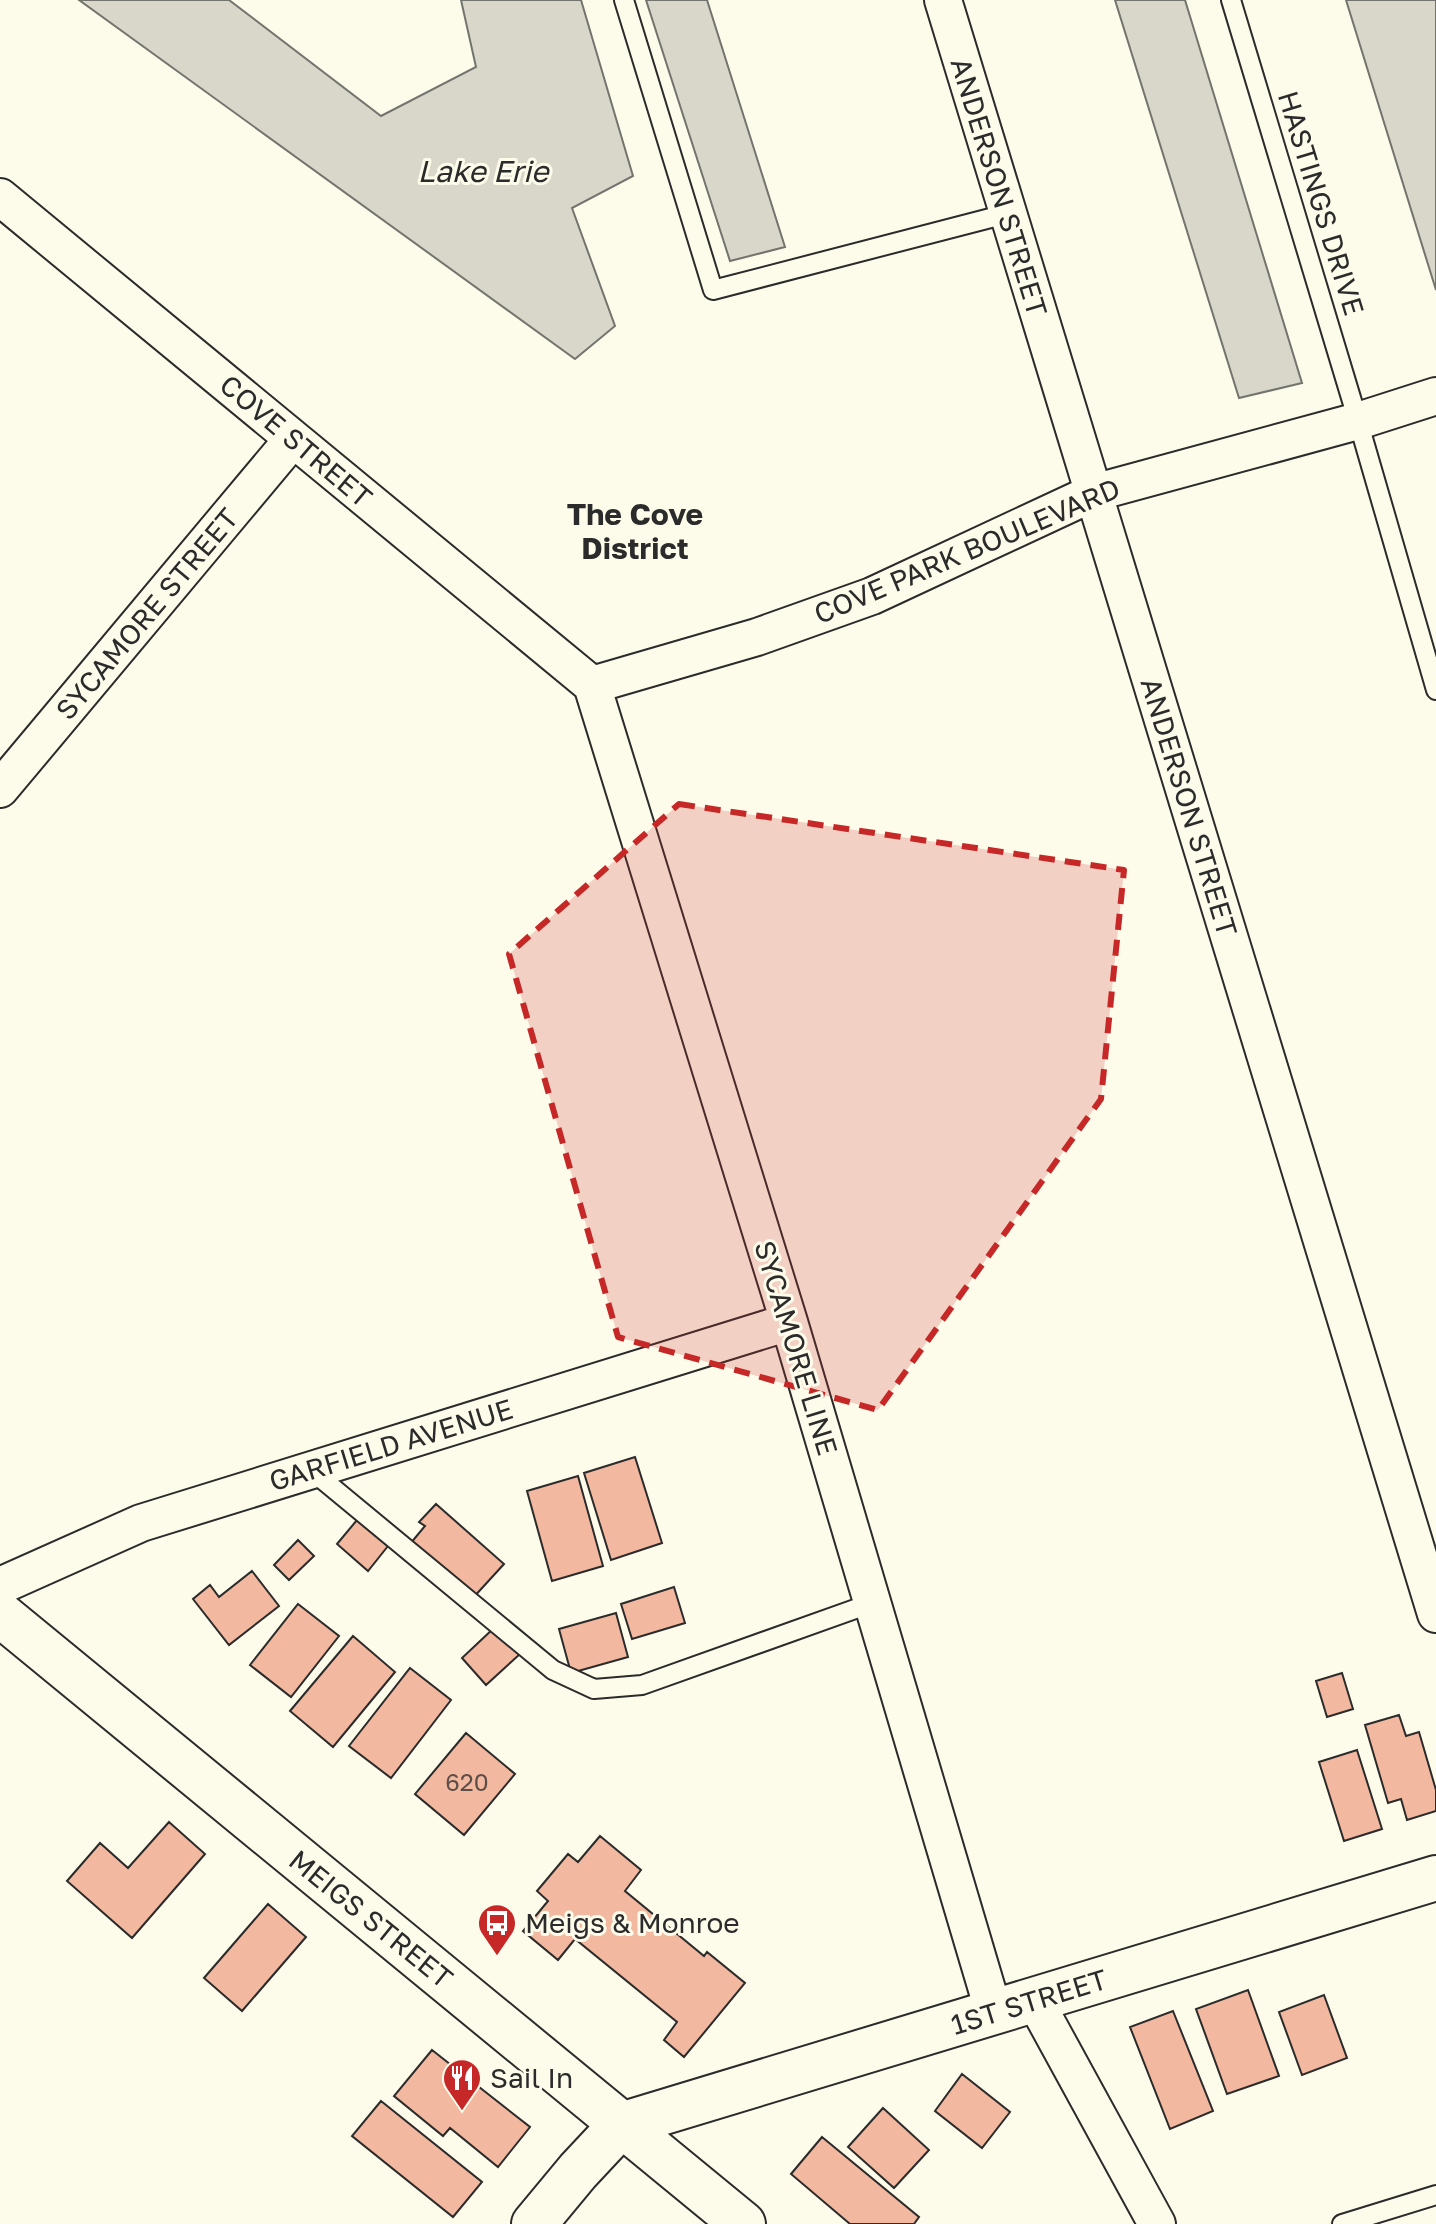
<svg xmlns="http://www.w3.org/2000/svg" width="1436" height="2224" font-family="'Golos Text',sans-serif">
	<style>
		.water { fill: #d8d7c9; stroke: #74746e; stroke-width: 2 }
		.building { fill: #f2b8a0; stroke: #2b2b2b; stroke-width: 2 }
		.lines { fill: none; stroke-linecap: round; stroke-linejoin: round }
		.service-casing { stroke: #2b2b2b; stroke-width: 22 }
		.minor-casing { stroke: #2b2b2b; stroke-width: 40 }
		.tertiary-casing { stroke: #2b2b2b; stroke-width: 48 }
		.secondary-casing { stroke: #2b2b2b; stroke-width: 48 }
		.service { stroke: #fdfbea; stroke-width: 18 }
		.minor { stroke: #fdfbea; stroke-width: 36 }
		.tertiary { stroke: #fdfbea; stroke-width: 44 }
		.secondary { stroke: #fdfbea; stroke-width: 44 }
		.marked { fill: #c62828; fill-opacity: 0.2; stroke: #c62828; stroke-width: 6; stroke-dasharray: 16 10; stroke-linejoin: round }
		.labels { text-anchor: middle; stroke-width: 6; stroke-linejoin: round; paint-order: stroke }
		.number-label { font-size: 24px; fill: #5d4e48 }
		.street-label { font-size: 28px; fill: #2b2b2b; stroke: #fdfbea }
		.poi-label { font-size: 28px; fill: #2b2b2b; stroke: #fdfbea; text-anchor: start }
		.water-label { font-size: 30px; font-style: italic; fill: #2b2b2b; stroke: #fdfbea }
		.neighbourhood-label { font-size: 30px; font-weight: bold; fill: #2b2b2b; stroke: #fdfbea }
	</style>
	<rect width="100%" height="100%" fill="#fdfbea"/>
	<!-- water -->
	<path class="water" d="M 79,0 L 229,0 L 381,116 L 476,67 L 461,0 L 581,0 L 633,176 L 572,208 L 615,326 L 575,359 Z
		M 646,0 L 707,0 L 785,247 L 730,261 Z
		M 1115,0 L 1185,0 L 1302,383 L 1239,398 Z
		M 1346,0 L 1436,0 L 1436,290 Z"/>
	<!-- building -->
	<path class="building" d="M 635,1457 L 662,1543 L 611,1560 L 584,1473 Z
		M 578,1476 L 603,1566 L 552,1581 L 527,1491 Z
		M 436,1504 L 504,1564 L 472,1599 L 410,1544 L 425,1526 L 419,1522 Z
		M 357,1520 L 388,1546 L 368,1571 L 337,1544 Z
		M 298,1540 L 314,1556 L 289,1580 L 274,1565 Z
		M 252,1571 L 279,1606 L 229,1645 L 193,1599 L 210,1585 L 219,1597 Z
		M 674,1587 L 685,1623 L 632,1639 L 621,1604 Z
		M 298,1604 L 339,1636 L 291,1697 L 250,1665 Z
		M 616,1613 L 628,1657 L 571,1673 L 559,1629 Z
		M 495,1627 L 520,1654 L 486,1685 L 462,1658 Z
		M 353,1636 L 395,1672 L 333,1747 L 290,1711 Z
		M 410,1668 L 451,1700 L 391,1778 L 349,1746 Z
		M 1342,1673 L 1353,1709 L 1327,1717 L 1316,1681 Z
		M 1399,1715 L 1406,1736 L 1419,1732 L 1436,1790 L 1436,1811 L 1407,1820 L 1401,1799 L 1388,1803 L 1365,1725 Z
		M 466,1733 L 515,1774 L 464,1835 L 415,1794 Z
		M 1357,1750 L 1382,1829 L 1344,1841 L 1319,1762 Z
		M 169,1822 L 205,1854 L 132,1938 L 67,1881 L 100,1843 L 128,1868 Z
		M 600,1836 L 641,1870 L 625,1891 L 704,1956 L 707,1952 L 745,1983 L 684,2057 L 664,2040 L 677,2022 L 575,1939 L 558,1960 L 523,1931 L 548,1901 L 537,1891 L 568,1854 L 578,1862 Z
		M 268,1904 L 306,1937 L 242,2011 L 204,1978 Z
		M 1248,1990 L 1279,2076 L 1227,2094 L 1196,2009 Z
		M 1324,1995 L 1347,2058 L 1302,2075 L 1279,2012 Z
		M 1173,2011 L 1213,2111 L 1170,2129 L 1130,2027 Z
		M 432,2050 L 530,2127 L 498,2167 L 450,2128 L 443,2136 L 394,2096 Z
		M 962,2074 L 1010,2112 L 982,2148 L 935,2111 Z
		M 381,2101 L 482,2182 L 453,2217 L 352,2136 Z
		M 883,2108 L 929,2150 L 894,2188 L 848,2147 Z
		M 822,2137 L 919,2217 L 914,2224 L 850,2224 L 791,2174 Z"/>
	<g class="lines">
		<!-- service casing -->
		<g class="service-casing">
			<path id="service" d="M 624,0 L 713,290 L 1006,214
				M 1231,0 L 1358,421 L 1436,690
				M 311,1470 L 553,1670 L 594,1689 L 642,1685 L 872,1603
				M 1342,2224 L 1436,2195"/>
		</g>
		<!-- minor casing -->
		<g class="minor-casing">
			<path id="minor" d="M 943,0 L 1436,1614
				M 0,197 L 592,685
				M 592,685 L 789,1322 L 994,2013
				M 592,685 L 757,637 L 872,596 L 1093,493 L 1358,421 L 1436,396
				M 0,789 L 293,439
				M 0,1586 L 141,1523 L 789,1322
				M 1035,2001 L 1157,2224"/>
		</g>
		<!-- tertiary casing -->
		<g class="tertiary-casing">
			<path id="tertiary" d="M 0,1614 L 743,2224"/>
		</g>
		<!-- secondary casing -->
		<g class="secondary-casing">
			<path id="secondary" d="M 534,2224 L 578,2171 L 621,2125 L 1436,1878"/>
		</g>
		<!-- service -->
		<use href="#service" class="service"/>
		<!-- minor -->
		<use href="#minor" class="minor"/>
		<!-- tertiary -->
		<use href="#tertiary" class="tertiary"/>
		<!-- secondary -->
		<use href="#secondary" class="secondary"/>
	</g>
	<!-- marked area -->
	<path class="marked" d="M 679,804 L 1124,870 L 1101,1099 L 878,1410 L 618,1337 L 509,954 Z"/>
	<!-- icons -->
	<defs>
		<g id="bus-pin" transform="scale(2)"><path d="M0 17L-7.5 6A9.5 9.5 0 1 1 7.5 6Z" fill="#c62828" stroke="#fdfbea"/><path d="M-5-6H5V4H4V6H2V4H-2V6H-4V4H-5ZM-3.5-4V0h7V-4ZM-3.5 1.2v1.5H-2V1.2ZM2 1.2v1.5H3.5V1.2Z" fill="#fff"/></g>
		<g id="restaurant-pin" transform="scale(2)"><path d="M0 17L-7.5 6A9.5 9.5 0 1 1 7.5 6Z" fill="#c62828" stroke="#fdfbea"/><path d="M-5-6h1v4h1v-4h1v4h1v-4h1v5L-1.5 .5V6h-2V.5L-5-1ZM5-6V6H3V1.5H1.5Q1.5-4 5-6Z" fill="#fff"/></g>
	</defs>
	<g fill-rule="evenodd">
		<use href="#bus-pin" x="497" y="1923"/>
		<use href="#restaurant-pin" x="462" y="2078"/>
	</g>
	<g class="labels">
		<!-- number labels -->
		<g class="number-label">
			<text x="467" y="1791">620</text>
		</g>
		<!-- street labels -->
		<g class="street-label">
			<text transform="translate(999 187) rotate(73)" y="10">ANDERSON STREET</text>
			<text transform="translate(1321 203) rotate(73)" y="10">HASTINGS DRIVE</text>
			<text transform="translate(296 441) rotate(40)" y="10">COVE STREET</text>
			<text transform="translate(967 551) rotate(-23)" y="10">COVE PARK BOULEVARD</text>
			<text transform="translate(147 614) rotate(-50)" y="10">SYCAMORE STREET</text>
			<text transform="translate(1189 807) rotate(73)" y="10">ANDERSON STREET</text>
			<text transform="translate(796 1348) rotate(73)" y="10">SYCAMORE LINE</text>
			<text transform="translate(391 1445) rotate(-17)" y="10">GARFIELD AVENUE</text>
			<text transform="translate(371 1919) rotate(39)" y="10">MEIGS STREET</text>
			<text transform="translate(1029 2002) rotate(-17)" y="10">1ST STREET</text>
		</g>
		<!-- poi labels -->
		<g class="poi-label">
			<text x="525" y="1933">Meigs &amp; Monroe</text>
			<text x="490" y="2088">Sail In</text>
		</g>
		<!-- water labels -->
		<g class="water-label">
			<text x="483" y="182">Lake Erie</text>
		</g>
		<!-- neighbourhood labels -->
		<g class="neighbourhood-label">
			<text x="635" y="525">The Cove<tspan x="635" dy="34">District</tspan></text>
		</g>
	</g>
</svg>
